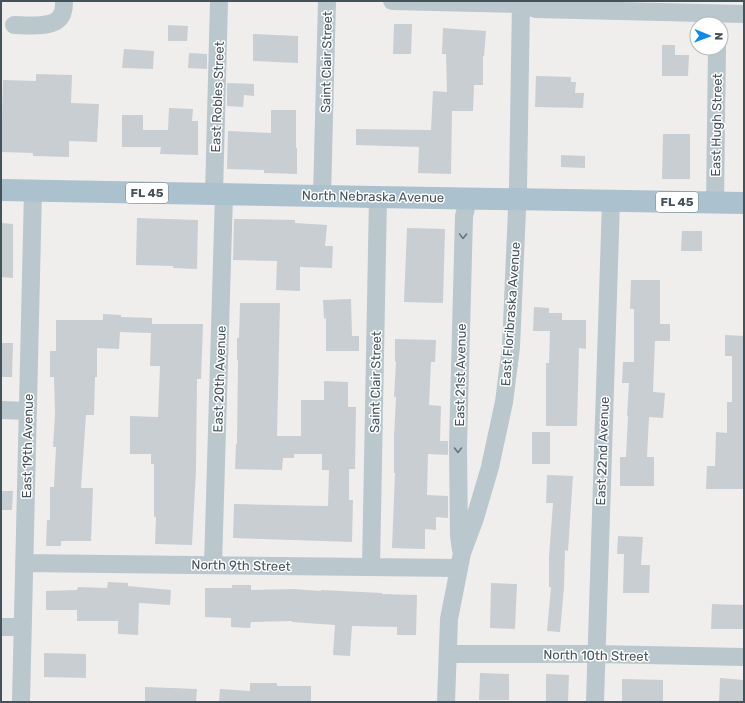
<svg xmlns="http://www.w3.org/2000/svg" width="745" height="703" font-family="Rubik,sans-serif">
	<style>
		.building { fill: #c9ced2 }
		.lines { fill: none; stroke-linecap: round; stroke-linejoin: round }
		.minor { stroke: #bac7cd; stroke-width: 18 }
		.major { stroke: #abc1ce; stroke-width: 22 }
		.oneway { stroke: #67767d }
		.labels { text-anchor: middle; stroke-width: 3; stroke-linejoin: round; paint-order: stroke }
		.shield { fill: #fff; stroke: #7c878c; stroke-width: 1 }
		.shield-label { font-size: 12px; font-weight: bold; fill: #44535b }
		.street-label { font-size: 13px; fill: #44535b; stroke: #fff }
	</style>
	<rect width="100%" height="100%" fill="#f0eded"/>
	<!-- building -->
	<path class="building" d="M 394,24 L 412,24 L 411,54 L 393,54 Z
		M 168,25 L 188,26 L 187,41 L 168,41 Z
		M 443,28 L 486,31 L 484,56 L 483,56 L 483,85 L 474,85 L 473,111 L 452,111 L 451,174 L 418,173 L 419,147 L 356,145 L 356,129 L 431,130 L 433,91 L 447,92 L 446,54 L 442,54 Z
		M 253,34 L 298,36 L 298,63 L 253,61 Z
		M 662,45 L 675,45 L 675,55 L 689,55 L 688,76 L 662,76 Z
		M 124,49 L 154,51 L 153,69 L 122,68 Z
		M 189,53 L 207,54 L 207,69 L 188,68 Z
		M 36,74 L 72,75 L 71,103 L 99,104 L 97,142 L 69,141 L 69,157 L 33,156 L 33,153 L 1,152 L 3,80 L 36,81 Z
		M 536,76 L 571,77 L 571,82 L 576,82 L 575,93 L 584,93 L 583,108 L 535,107 Z
		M 227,83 L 254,84 L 254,96 L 244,95 L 243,107 L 227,106 Z
		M 169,108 L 193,109 L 192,121 L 198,121 L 198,155 L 160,154 L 161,147 L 122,147 L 122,115 L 143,115 L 143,130 L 168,130 Z
		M 271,110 L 296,110 L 296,148 L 297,148 L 297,174 L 264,173 L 264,170 L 227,169 L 228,131 L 271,133 Z
		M 663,134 L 690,134 L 690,179 L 662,179 Z
		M 561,155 L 585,156 L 585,168 L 561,167 Z
		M 137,218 L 198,220 L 197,269 L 173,268 L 173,266 L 136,265 Z
		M 234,219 L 295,220 L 295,223 L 327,225 L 325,246 L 333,246 L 332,268 L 300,267 L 300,291 L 276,290 L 277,261 L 233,260 Z
		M 1,223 L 13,224 L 13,278 L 1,277 Z
		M 407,228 L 445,229 L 443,303 L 404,302 Z
		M 682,231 L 702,231 L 702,251 L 681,251 Z
		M 631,280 L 660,280 L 660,324 L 670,324 L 670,341 L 655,341 L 653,392 L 665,393 L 663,418 L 649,417 L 647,457 L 654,457 L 654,486 L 620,486 L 620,457 L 626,457 L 628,416 L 627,416 L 629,383 L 622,383 L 623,362 L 634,362 L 634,309 L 630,309 Z
		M 351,299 L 352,336 L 359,336 L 359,351 L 326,351 L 326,318 L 324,319 L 323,300 Z
		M 240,303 L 280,303 L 277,436 L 301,436 L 301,400 L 324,400 L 324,381 L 348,382 L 348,407 L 356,407 L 355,469 L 349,469 L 349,500 L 353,500 L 352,542 L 233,538 L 234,504 L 328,506 L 329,470 L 322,470 L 322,454 L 294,454 L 294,458 L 283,458 L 282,470 L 235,469 L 236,444 L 237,444 L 238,360 L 237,360 L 237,338 L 239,338 Z
		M 534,307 L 549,308 L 549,313 L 562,313 L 562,320 L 586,320 L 586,349 L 579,348 L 577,426 L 546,426 L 546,363 L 549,363 L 550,331 L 533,331 Z
		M 103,314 L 121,315 L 121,317 L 152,318 L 152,324 L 203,324 L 201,379 L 197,379 L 196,470 L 192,545 L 155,544 L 156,517 L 154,517 L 154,464 L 151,464 L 151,454 L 130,454 L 130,416 L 158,417 L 160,366 L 150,366 L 151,333 L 120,332 L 119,349 L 97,348 L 97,377 L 95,377 L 94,415 L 86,415 L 81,488 L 93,488 L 91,541 L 61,541 L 61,546 L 46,546 L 47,520 L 50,520 L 50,487 L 54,487 L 56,447 L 53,447 L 55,415 L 54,377 L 50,377 L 50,351 L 56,351 L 56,320 L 103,320 Z
		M 725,335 L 744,336 L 744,489 L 706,489 L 707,466 L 715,466 L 716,432 L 727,433 L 727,402 L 732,402 L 732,356 L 725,356 Z
		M 395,339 L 436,340 L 435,362 L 431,362 L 429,405 L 441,406 L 440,441 L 448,441 L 448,455 L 428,454 L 427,495 L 448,496 L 448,518 L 436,517 L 436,530 L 425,529 L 425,549 L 392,548 L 395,473 L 394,473 L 394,437 L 396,397 L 394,397 L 396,362 L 395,362 Z
		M 1,343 L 13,343 L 12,377 L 1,377 Z
		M 532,432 L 550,432 L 550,464 L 532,464 Z
		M 547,475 L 573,476 L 568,551 L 565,550 L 564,587 L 560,632 L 547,631 L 551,587 L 549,587 L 549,557 L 553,503 L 546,503 Z
		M 1,491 L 13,491 L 12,510 L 1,510 Z
		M 618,536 L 643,537 L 641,565 L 650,565 L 649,593 L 623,593 L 624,554 L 617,554 Z
		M 108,582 L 128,583 L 128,586 L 171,590 L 170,605 L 139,603 L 138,635 L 118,634 L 118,621 L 77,621 L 77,610 L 46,610 L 46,591 L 77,590 L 78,587 L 107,588 Z
		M 491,583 L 517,584 L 515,629 L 490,628 Z
		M 232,585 L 251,585 L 251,590 L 292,589 L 321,591 L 321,590 L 382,593 L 382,594 L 417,595 L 416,635 L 397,635 L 397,627 L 352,626 L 350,656 L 333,655 L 335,625 L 292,622 L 292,621 L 251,622 L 250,628 L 231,627 L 231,618 L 205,617 L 205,588 L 232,588 Z
		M 712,604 L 744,605 L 744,629 L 711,629 Z
		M 44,653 L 86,654 L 86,678 L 44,677 Z
		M 480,673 L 509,674 L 509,700 L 479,700 Z
		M 546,674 L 569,675 L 568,702 L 546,702 Z
		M 720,678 L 744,680 L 744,702 L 719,702 Z
		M 622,679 L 663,680 L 663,701 L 622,701 Z
		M 250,683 L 277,683 L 277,686 L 311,686 L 311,702 L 219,702 L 220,689 L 250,691 Z
		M 145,687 L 197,689 L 196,702 L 145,702 Z"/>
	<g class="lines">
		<!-- minor -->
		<path class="minor" d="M 392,1 L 521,4 L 536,9 L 744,14
			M 14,25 C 26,25 54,29 61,16 C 64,12 64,6 64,1
			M 214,194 L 219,1
			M 322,196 L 327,1
			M 715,203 L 717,48
			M 1,410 L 28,411
			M 461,550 L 459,536 L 458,446 L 464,216 L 469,197
			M 24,563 L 458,568
			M 213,565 L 224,194
			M 371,567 L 378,197
			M 1,627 L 23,627
			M 448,654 L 596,654 L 744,657
			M 21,702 L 33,191
			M 446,702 L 449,619 L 462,553 L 475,518 L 490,467 L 504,402 L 511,347 L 518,187 L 521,1
			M 595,702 L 611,201"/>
		<!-- major -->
		<path class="major" d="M 1,190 C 249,196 496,198 744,203"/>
	</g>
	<!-- one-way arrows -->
	<defs><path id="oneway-chevron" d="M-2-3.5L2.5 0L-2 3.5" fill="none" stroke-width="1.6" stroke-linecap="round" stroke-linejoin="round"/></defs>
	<g class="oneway">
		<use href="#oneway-chevron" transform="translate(463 236) rotate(92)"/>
		<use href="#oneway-chevron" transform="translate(458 450) rotate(90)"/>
	</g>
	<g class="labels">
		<!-- shield labels -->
		<g class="shield">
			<rect x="126" y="183" width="42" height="20" rx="3"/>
			<rect x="656" y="192" width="42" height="20" rx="3"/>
		</g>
		<g class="shield-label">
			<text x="147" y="197">FL 45</text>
			<text x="677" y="206">FL 45</text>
		</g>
		<!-- street labels -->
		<g class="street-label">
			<text transform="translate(326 62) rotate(-89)" y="5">Saint Clair Street</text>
			<text transform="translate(217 97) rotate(-88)" y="5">East Robles Street</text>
			<text transform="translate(716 125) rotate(-89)" y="5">East Hugh Street</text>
			<text transform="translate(373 196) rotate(1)" y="5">North Nebraska Avenue</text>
			<text transform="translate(510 314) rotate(-86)" y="5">East Floribraska Avenue</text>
			<text transform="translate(460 375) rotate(-89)" y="5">East 21st Avenue</text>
			<text transform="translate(219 379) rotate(-88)" y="5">East 20th Avenue</text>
			<text transform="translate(375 382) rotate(-89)" y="5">Saint Clair Street</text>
			<text transform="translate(27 446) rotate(-89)" y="5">East 19th Avenue</text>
			<text transform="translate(602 451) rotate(-88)" y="5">East 22nd Avenue</text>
			<text transform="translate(241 565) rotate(1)" y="5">North 9th Street</text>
			<text transform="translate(596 655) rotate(1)" y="5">North 10th Street</text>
		</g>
	</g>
	<!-- border -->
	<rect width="745" height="703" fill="none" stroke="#44535b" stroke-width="4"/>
	<!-- north arrow -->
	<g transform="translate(709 36) rotate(91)"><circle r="19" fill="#ffffff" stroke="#b4babd"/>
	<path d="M0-3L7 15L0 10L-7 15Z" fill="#0f8ae8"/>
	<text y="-6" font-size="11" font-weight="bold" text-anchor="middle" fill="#44535b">N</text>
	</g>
</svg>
